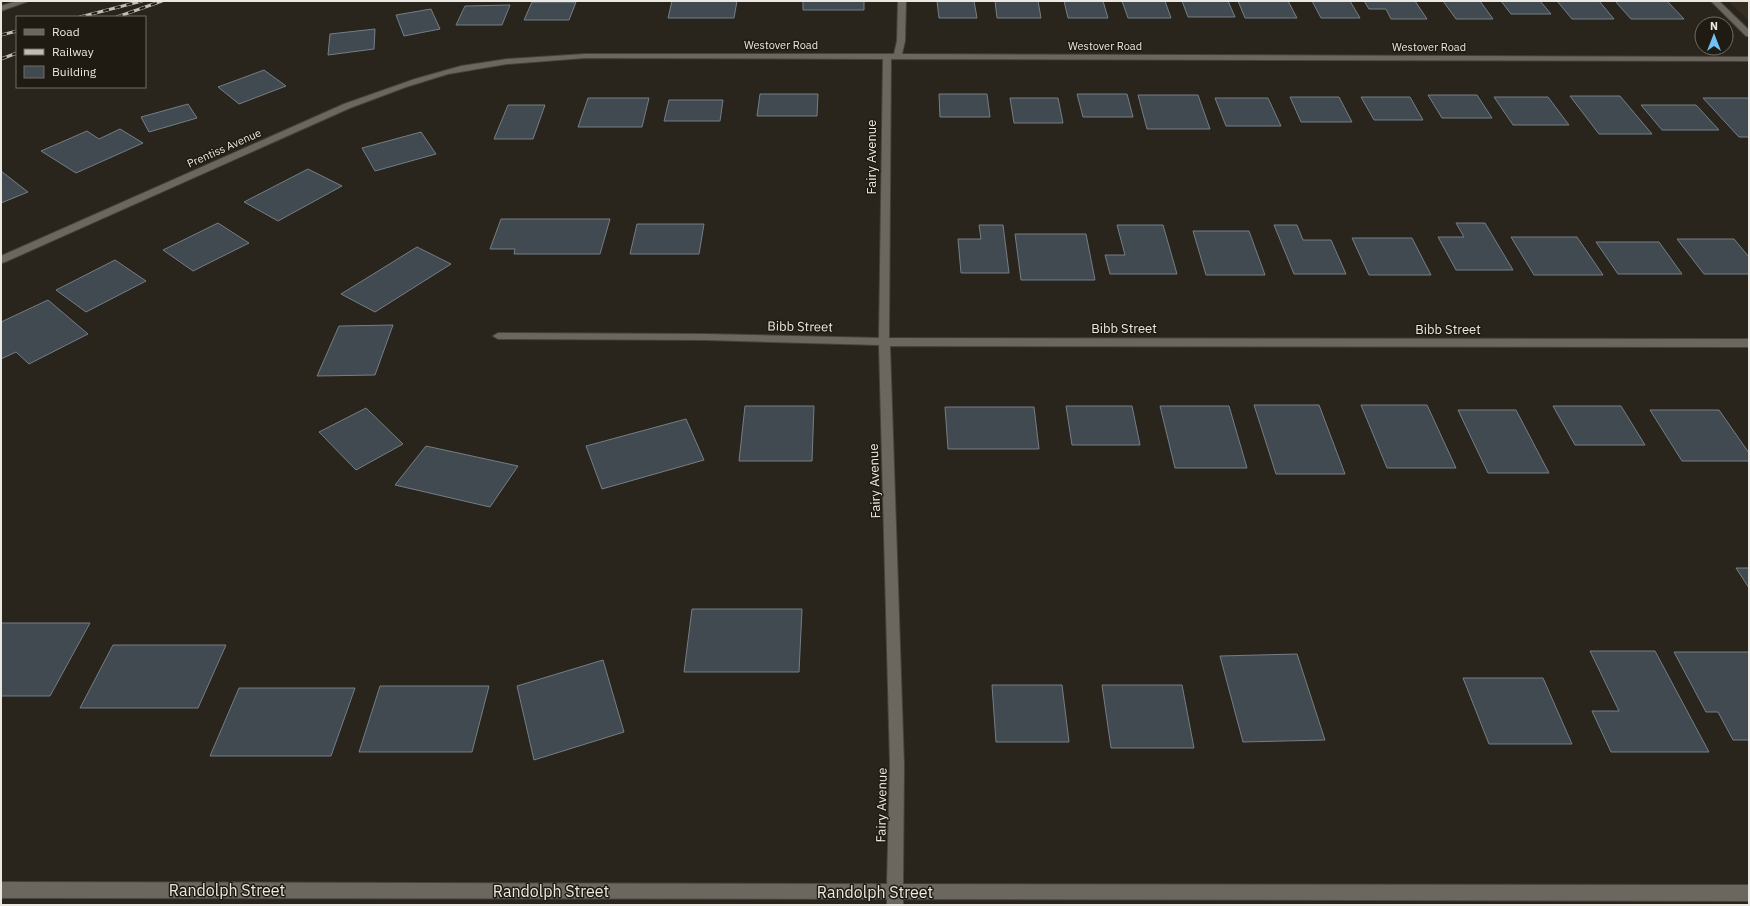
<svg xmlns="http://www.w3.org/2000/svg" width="1750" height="906" font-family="'IBM Plex Sans',sans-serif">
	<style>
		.built { fill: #352d20 }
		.building { fill: #414a51; stroke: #747e85 }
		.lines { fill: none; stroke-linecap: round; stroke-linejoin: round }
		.minor-casing { stroke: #46423c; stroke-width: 2 }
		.minor { fill: #6c675e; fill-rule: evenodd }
		.rail-casing { stroke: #c0bdb7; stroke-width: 3 }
		.rail { stroke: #1f1b13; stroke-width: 2; stroke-dasharray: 6; stroke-linecap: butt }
		.labels { text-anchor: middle; stroke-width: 3; stroke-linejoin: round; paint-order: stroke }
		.far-street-label { font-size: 11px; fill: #ebe8e2; stroke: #1f1b13 }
		.street-label { font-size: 13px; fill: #ebe8e2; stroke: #1f1b13 }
		.near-street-label { font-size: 16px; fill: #ebe8e2; stroke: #1f1b13 }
	</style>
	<rect width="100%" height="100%" fill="#29251d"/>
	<!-- built -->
	<path class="built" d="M 1728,1 L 1749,1 L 1749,21 Z"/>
	<!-- building -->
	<path class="building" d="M 672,1 L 737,1 L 734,18 L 668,18 Z
		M 803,1 L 864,1 L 864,10 L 803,10 Z
		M 937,1 L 974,1 L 977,18 L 939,18 Z
		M 995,1 L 1038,1 L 1041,18 L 997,18 Z
		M 1064,1 L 1103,1 L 1108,18 L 1068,18 Z
		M 1122,1 L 1165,1 L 1171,18 L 1128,18 Z
		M 1182,1 L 1228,1 L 1235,17 L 1188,17 Z
		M 1238,1 L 1288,1 L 1297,18 L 1245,18 Z
		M 1312,1 L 1350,1 L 1360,18 L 1321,18 Z
		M 1364,1 L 1415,1 L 1427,19 L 1391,19 L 1386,9 L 1369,9 Z
		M 1443,1 L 1480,1 L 1493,19 L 1456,19 Z
		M 1501,1 L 1540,1 L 1551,14 L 1511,14 Z
		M 1557,1 L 1599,1 L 1614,19 L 1572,19 Z
		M 1615,1 L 1667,1 L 1684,19 L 1631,19 Z
		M 532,2 L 576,2 L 569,20 L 524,20 Z
		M 510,5 L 502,25 L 456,25 L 465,6 Z
		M 431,9 L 440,29 L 404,36 L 396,15 Z
		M 375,29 L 374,49 L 328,55 L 330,34 Z
		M 264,70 L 286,86 L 239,104 L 218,87 Z
		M 760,94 L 818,94 L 817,116 L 757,116 Z
		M 939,94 L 987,94 L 990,117 L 940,117 Z
		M 1077,94 L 1127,94 L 1133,117 L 1083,117 Z
		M 1138,95 L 1198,95 L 1210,129 L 1147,129 Z
		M 1428,95 L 1477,95 L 1492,118 L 1442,118 Z
		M 1570,96 L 1620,96 L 1652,134 L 1599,134 Z
		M 1290,97 L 1339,97 L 1352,122 L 1301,122 Z
		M 1361,97 L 1410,97 L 1423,120 L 1374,120 Z
		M 1494,97 L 1548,97 L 1569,125 L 1513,125 Z
		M 588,98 L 649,98 L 642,127 L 578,127 Z
		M 1010,98 L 1058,98 L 1063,123 L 1014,123 Z
		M 1215,98 L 1268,98 L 1281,126 L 1226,126 Z
		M 1703,98 L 1749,98 L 1749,137 L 1739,137 Z
		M 669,100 L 723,100 L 720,121 L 664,121 Z
		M 188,104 L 197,118 L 149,132 L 141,117 Z
		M 508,105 L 545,105 L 533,139 L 494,139 Z
		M 1641,105 L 1696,105 L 1719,130 L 1662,130 Z
		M 120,129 L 143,143 L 76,173 L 41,151 L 87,131 L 99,139 Z
		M 421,132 L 436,154 L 375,171 L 362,148 Z
		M 308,169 L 342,186 L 278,221 L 244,202 Z
		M 1,171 L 28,192 L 1,203 Z
		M 501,219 L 610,219 L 600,254 L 514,254 L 515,249 L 490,249 Z
		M 218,223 L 249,243 L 193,271 L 163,250 Z
		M 1456,223 L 1485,223 L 1513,270 L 1456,270 L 1438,237 L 1464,237 Z
		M 637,224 L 704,224 L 699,254 L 630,254 Z
		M 979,225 L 1003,225 L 1009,273 L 961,273 L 958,239 L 981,239 Z
		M 1117,225 L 1163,225 L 1177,274 L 1110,274 L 1105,255 L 1125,255 Z
		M 1274,225 L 1297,225 L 1303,240 L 1331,240 L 1346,274 L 1294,274 Z
		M 1193,231 L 1249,231 L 1265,275 L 1206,275 Z
		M 1015,234 L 1086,234 L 1095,280 L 1021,280 Z
		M 1511,237 L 1577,237 L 1603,275 L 1534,275 Z
		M 1352,238 L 1412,238 L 1431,275 L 1369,275 Z
		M 1677,239 L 1734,239 L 1749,257 L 1749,274 L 1704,274 Z
		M 1596,242 L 1659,242 L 1682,274 L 1618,274 Z
		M 417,247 L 451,264 L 375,312 L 341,294 Z
		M 115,260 L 146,281 L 86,312 L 56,290 Z
		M 48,300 L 88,334 L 29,364 L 16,352 L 1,359 L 1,322 Z
		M 393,325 L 375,375 L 317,376 L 339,326 Z
		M 1254,405 L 1319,405 L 1345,474 L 1276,474 Z
		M 1361,405 L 1427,405 L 1456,468 L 1387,468 Z
		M 745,406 L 814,406 L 812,461 L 739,461 Z
		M 1066,406 L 1132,406 L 1140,445 L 1072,445 Z
		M 1160,406 L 1229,406 L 1247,468 L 1175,468 Z
		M 1553,406 L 1621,406 L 1645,445 L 1575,445 Z
		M 945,407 L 1034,407 L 1039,449 L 948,449 Z
		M 366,408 L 403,444 L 356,470 L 319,432 Z
		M 1458,410 L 1516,410 L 1549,473 L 1488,473 Z
		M 1650,410 L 1719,410 L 1749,453 L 1749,461 L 1682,461 Z
		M 686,419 L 704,460 L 602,489 L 586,446 Z
		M 426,446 L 518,466 L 490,507 L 395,485 Z
		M 1736,568 L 1749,568 L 1749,588 Z
		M 692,609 L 802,609 L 799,672 L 684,672 Z
		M 1,623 L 90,623 L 50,696 L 1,696 Z
		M 113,645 L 226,645 L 198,708 L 80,708 Z
		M 1590,651 L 1655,651 L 1709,752 L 1611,752 L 1592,711 L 1619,711 Z
		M 1674,652 L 1749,652 L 1749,740 L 1733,740 L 1718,712 L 1706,712 Z
		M 1297,654 L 1325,740 L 1243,742 L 1220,656 Z
		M 603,660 L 624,732 L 534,760 L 517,686 Z
		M 1463,678 L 1543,678 L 1572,744 L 1489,744 Z
		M 992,685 L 1062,685 L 1069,742 L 996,742 Z
		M 1102,685 L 1182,685 L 1194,748 L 1111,748 Z
		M 380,686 L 489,686 L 472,752 L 359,752 Z
		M 239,688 L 355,688 L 331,756 L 210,756 Z"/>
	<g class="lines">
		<!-- minor casing -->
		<g class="minor-casing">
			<path id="minor" d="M 17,1 L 29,1 L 1,11 L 1,6 Z
				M 898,1 L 906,1 L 905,41 L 902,54 L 1749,57 L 1749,61 L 891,59 L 889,338 L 1749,339 L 1749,347 L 890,346 L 904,765 L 903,884 L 1749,885 L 1749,901 L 903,899 L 903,905 L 887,905 L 887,899 L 1,898 L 1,882 L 887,884 L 890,765 L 879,345 L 705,340 L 498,339 L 493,336 L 498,333 L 705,334 L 879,338 L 883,59 L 585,58 L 507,64 L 448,74 L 406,87 L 350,108 L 5,262 L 1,263 L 1,256 L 344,104 L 415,79 L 461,66 L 507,59 L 585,54 L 894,54 L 897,41 Z
				M 1711,1 L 1719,1 L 1749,30 L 1749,36 L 1746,36 Z"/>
		</g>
		<!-- minor -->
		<use href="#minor" class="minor"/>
		<!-- rail casing -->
		<g class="rail-casing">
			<path id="rail" d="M 80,17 L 142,1
				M 117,17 L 162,1
				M 1,35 L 17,31
				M 1,59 L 17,53"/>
		</g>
		<!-- rail -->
		<use href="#rail" class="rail"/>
	</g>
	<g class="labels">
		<!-- far-street labels -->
		<g class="far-street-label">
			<text x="781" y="49">Westover Road</text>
			<text x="1105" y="50">Westover Road</text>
			<text x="1429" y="51">Westover Road</text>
			<text transform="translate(224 148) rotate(-24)" y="4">Prentiss Avenue</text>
		</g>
		<!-- street labels -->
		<g class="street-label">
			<text transform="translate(871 157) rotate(-90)" y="5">Fairy Avenue</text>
			<text transform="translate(800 326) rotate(1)" y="5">Bibb Street</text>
			<text x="1124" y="333">Bibb Street</text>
			<text x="1448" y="334">Bibb Street</text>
			<text transform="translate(874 481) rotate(-92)" y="5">Fairy Avenue</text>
			<text transform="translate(881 805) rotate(-89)" y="5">Fairy Avenue</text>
		</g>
		<!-- near-street labels -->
		<g class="near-street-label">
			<text x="227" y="896">Randolph Street</text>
			<text x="551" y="897">Randolph Street</text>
			<text x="875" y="898">Randolph Street</text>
		</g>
	</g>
	<!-- border -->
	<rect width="1750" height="906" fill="none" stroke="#ebe8e2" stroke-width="4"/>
	<!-- legend -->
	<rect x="16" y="16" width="130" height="72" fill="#1f1b13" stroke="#716d66"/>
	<rect x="24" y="29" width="20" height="6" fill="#6c675e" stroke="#716d66"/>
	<text x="52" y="36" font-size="12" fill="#ebe8e2">Road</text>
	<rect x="24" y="49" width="20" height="6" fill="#c0bdb7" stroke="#716d66"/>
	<text x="52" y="56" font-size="12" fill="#ebe8e2">Railway</text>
	<rect x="24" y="66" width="20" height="12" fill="#414a51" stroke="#716d66"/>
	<text x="52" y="76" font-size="12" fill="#ebe8e2">Building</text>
	<!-- north arrow -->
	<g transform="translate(1714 36)"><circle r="19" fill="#1f1b13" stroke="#716d66"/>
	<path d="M0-3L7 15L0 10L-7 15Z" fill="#70c1f4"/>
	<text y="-6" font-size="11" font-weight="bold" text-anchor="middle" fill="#ebe8e2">N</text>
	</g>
</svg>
